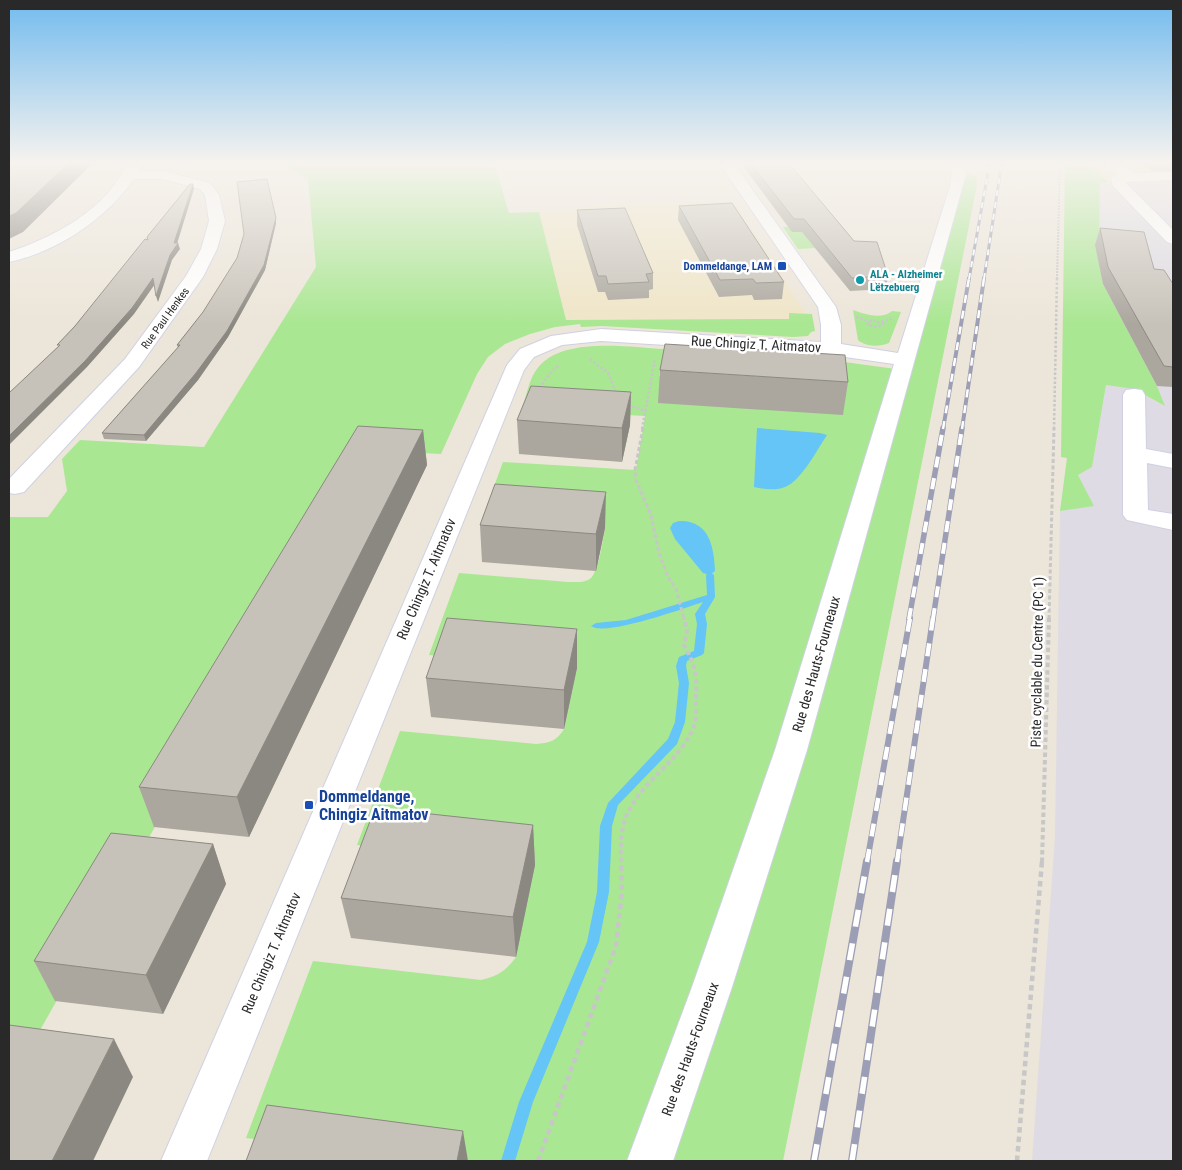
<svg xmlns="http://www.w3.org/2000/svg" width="1182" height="1170" font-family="'Roboto Condensed',sans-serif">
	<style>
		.industrial { fill: #dedbe4 }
		.education { fill: #efe5c7 }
		.green { fill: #a9e792 }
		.water { fill: #64c5f6 }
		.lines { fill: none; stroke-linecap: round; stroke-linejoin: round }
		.stream { fill: #64c5f6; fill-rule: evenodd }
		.minor-casing { stroke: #cfd1e3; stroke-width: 2 }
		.path-far4 { stroke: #c7c7c7; stroke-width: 2; stroke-dasharray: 2 1; stroke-linecap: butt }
		.path-far3 { stroke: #c7c7c7; stroke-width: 2.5; stroke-dasharray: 2.5 2; stroke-linecap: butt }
		.path-far2 { stroke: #c7c7c7; stroke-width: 3; stroke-dasharray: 4 2.5; stroke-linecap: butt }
		.path-far1 { stroke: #c7c7c7; stroke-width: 4; stroke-dasharray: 4.5 3; stroke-linecap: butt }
		.path { stroke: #c7c7c7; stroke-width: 4.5; stroke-dasharray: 5.5 4; stroke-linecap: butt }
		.minor { fill: #fff; fill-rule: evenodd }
		.rail-far4-casing { stroke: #9c9eb5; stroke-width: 3 }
		.rail-far3-casing { stroke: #9c9eb5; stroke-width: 4 }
		.rail-far2-casing { stroke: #9c9eb5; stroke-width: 5.5 }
		.rail-far1-casing { stroke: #9c9eb5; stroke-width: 6 }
		.rail-casing { stroke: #9c9eb5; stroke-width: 8 }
		.rail-far4 { stroke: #fff; stroke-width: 2; stroke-dasharray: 6; stroke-linecap: butt }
		.rail-far3 { stroke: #fff; stroke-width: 2.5; stroke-dasharray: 8; stroke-linecap: butt }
		.rail-far2 { stroke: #fff; stroke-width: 4; stroke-dasharray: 11; stroke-linecap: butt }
		.rail-far1 { stroke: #fff; stroke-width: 4.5; stroke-dasharray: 13; stroke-linecap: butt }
		.rail { stroke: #fff; stroke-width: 5.5; stroke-dasharray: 17; stroke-linecap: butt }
		.wall { fill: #aba79f }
		.shaded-wall { fill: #8b8882 }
		.building { fill: #c7c2b9; stroke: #8b8882 }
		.transit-dot { fill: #1a4fb4; stroke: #fff; stroke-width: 2 }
		.culture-dot { fill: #0f9aa8; stroke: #fff; stroke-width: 2 }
		.labels { text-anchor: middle; stroke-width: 5; stroke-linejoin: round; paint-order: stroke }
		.far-transit-label { font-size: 11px; font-weight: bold; fill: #164399; stroke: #fff; text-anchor: end }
		.far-culture-label { font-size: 11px; font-weight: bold; fill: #0d838f; stroke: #fff; text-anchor: start }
		.far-street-label { font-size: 11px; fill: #292929; stroke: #fff }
		.street-label { font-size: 14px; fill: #292929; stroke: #fff }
		.near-transit-label { font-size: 16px; font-weight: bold; fill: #164399; stroke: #fff; text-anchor: start }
	</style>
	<rect width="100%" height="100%" fill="#ece5d9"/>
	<!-- industrial -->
	<path class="industrial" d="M 1173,181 L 1173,1161 L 1032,1161 L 1055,837 L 1060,511 L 1093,505 L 1078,475 L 1092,467 L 1106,385 L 1134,389 L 1164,406 L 1157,386 L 1103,284 L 1095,245 L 1099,245 L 1100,183 Z"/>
	<!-- education -->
	<path class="education" d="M 1088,161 L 1173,161 L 1173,181 L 1108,183 Z
		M 733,201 L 805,313 L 789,313 L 790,319 L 566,320 L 539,212 L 577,210 L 577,207 Z"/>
	<!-- green -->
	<path class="green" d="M 275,161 L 492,161 L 495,166 L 509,213 L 539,212 L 566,320 L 789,319 L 789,313 L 812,314 L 815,331 L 811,332 L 808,336 L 793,337 L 602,326 L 581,327 L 580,324 L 555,327 L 530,334 L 505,344 L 488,357 L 477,374 L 441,454 L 368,450 L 9,1085 L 9,517 L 48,517 L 67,491 L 62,459 L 80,440 L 204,447 L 316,267 L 308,179 Z
		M 1065,161 L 1088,161 L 1108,183 L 1100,183 L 1099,245 L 1103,284 L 1157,386 L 1165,406 L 1134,389 L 1106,385 L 1092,467 L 1078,475 L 1094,506 L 1060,511 L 1067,458 L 1061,457 Z
		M 959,174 L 972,175 L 976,177 L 977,185 L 783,1161 L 417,1161 L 246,1138 L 313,961 L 481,980 C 498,976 506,971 516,957 L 382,848 L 357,845 L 400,731 L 536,744 C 549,743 557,741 564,729 L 577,668 L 429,655 L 459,573 L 568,582 C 576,582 585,583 591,578 C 599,570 603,539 605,528 L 482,519 L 503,462 L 636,470 L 645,416 L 522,409 C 526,397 529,379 537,369 C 560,336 629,347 664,349 L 659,376 L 837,361 L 903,370 Z
		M 835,225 L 852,246 L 798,249 L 783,227 Z
		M 853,310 C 865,314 881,320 892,311 L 901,312 L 889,343 C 879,347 866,347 858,340 Z"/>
	<!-- water -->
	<path class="water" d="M 757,428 L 820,433 L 827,435 C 817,450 801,481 785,487 C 776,491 763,489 754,487 Z
		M 679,521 C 710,520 714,548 715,571 L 710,575 L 703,573 L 675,539 L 670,528 L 673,523 Z"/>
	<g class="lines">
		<!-- stream -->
		<path class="stream" d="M 710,572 L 714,575 L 715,597 L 705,614 L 707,624 L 704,653 L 702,655 L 687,661 L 686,666 L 689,683 L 685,722 L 677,744 L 618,805 L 612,826 L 609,892 L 599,942 L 533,1102 L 515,1161 L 501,1161 L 519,1102 L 587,942 L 597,892 L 600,826 L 608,803 L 668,739 L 675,722 L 679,683 L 676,666 L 679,657 L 694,651 L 697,624 L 695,614 L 703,602 C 685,608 604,637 591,626 L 596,623 L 626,620 L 707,595 L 706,575 Z"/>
		<!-- minor casing -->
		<g class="minor-casing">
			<path id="minor" d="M 128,161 L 142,161 L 138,171 L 163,171 L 210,183 L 219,195 L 225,221 L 217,249 L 203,277 L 139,367 L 24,492 L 15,494 L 9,493 L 9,479 L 125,359 L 186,276 L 201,249 L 209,221 L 205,195 L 200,189 L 163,179 L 134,179 C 106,219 57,252 9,262 L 9,252 C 55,237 109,208 128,161 Z
				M 718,161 L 732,161 L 836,307 L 841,325 L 841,344 L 898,353 L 950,186 L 952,174 L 948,161 L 962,161 L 966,174 L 807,750 L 732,987 L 673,1161 L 627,1161 L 692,987 L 775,750 L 894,364 L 831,355 L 601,341 L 562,345 L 534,357 L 524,370 L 207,1161 L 161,1161 L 507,365 L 520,349 L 551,336 L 601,329 L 821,342 L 821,325 L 818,307 Z
				M 1101,161 L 1118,161 L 1134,173 L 1173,172 L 1173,180 L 1125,182 L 1173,230 L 1173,244 L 1167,242 L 1113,186 L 1111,178 L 1117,174 Z
				M 1134,389 L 1142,390 L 1145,395 L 1146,449 L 1173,454 L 1173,468 L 1147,463 L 1148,510 L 1173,514 L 1173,530 L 1127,520 L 1123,515 L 1123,395 L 1126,390 Z"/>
		</g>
		<!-- path-far4 -->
		<path class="path-far4" d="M 1057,279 L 1060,161"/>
		<!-- path-far3 -->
		<path class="path-far3" d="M 856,317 L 869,321
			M 873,320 L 883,324 L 877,327 L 868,325 L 868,322 Z
			M 881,322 L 893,318
			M 590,359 L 608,373 L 617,394
			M 539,388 L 552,371 L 560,365
			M 628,405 L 646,411
			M 642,429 L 655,359
			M 1054,429 L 1057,278"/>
		<!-- path-far2 -->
		<path class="path-far2" d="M 643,428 L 635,470 L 636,480 L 651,515 L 659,553 L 668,577 L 676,589 L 684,619
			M 1049,619 L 1054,428"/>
		<!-- path-far1 -->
		<path class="path-far1" d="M 621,862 C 621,846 620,832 626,817 C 640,781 680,762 694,726 C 697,718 696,707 696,699 C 697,676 696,666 684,645 L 687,630 L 684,618
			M 1042,862 L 1049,618"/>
		<!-- path -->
		<path class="path" d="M 538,1161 L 616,946 L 622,891 L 621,861
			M 1017,1161 L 1042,861"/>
		<!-- minor -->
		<use href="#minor" class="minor"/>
		<!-- rail-far4 casing -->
		<g class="rail-far4-casing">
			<path id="rail-far4" d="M 969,279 L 990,161
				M 984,279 L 1002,161"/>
		</g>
		<!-- rail-far3 casing -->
		<g class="rail-far3-casing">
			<path id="rail-far3" d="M 943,429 L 969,278
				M 962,429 L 984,278"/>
		</g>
		<!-- rail-far2 casing -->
		<g class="rail-far2-casing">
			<path id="rail-far2" d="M 909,619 L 943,428
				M 933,619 L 962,428"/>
		</g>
		<!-- rail-far1 casing -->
		<g class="rail-far1-casing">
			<path id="rail-far1" d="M 867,862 L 910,618
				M 897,862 L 933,618"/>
		</g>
		<!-- rail casing -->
		<g class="rail-casing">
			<path id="rail" d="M 814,1161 L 867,861
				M 852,1161 L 897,861"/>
		</g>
		<!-- rail-far4 -->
		<use href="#rail-far4" class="rail-far4"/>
		<!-- rail-far3 -->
		<use href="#rail-far3" class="rail-far3"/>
		<!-- rail-far2 -->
		<use href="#rail-far2" class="rail-far2"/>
		<!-- rail-far1 -->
		<use href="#rail-far1" class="rail-far1"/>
		<!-- rail -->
		<use href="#rail" class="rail"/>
	</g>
	<!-- wall -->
	<path class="wall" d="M 787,161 L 854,241 L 888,276 L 886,289 L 850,291 L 802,232 L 792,232 L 740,162 Z
		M 1137,161 L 1173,161 L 1173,171 L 1152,171 Z
		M 679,206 L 784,282 L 782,299 L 754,300 L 752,295 L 719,297 L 678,220 Z
		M 577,210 L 653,273 L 653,289 L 649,290 L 649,298 L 608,300 L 605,292 L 598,292 L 577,225 Z
		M 276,223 L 265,270 L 228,337 L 198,380 L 146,441 L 104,439 L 102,433 L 178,348 L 177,345 Z
		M 1100,228 L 1173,284 L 1173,387 L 1157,386 L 1103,284 L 1095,245 Z
		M 660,370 L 848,382 L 843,415 L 658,403 Z
		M 631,392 L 630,425 L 622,462 L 519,454 L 517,420 Z
		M 423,430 L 427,465 L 249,837 L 154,827 L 139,787 Z
		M 480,525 L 605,528 L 596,571 L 482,562 Z
		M 577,629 L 577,668 L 564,729 L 431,717 L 426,678 Z
		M 533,825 L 535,865 L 516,957 L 351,938 L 341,898 Z
		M 213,844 L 226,884 L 163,1014 L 55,1001 L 34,961 Z"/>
	<!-- shaded-wall -->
	<path class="shaded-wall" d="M 71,161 L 95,161 L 23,232 L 9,239 L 9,216 Z
		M 193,184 L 194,189 L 176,247 L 178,243 L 180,249 L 172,260 L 158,302 L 156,296 Z
		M 276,218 L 276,223 L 265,270 L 228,337 L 198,380 L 146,441 L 144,435 Z
		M 153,278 L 155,284 L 134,314 L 87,367 L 9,445 L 9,436 Z
		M 631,392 L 630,425 L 622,462 L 622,428 Z
		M 423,430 L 427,465 L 249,837 L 237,797 Z
		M 606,492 L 605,528 L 596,571 L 596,534 Z
		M 577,629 L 577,668 L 564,729 L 564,690 Z
		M 533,825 L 535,865 L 516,957 L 513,917 Z
		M 213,844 L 226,884 L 163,1014 L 146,975 Z
		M 114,1039 L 133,1077 L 93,1161 L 52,1161 Z
		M 463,1131 L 468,1161 L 457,1161 Z"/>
	<!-- building -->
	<path class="building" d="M 9,161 L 71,161 L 16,213 L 9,216 Z
		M 749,161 L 787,161 L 854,241 L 877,242 L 888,276 L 852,278 L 804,219 L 794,219 Z
		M 267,179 L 276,218 L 264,265 L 227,331 L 196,373 L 144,435 L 102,433 L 180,345 L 177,345 L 203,312 L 237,258 L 244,234 L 237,182 Z
		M 190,184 L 193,184 L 174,243 L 178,243 L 170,255 L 156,296 L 153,278 L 132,308 L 85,361 L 9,436 L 9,393 L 60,345 L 57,345 L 75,326 L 145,239 L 148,240 L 147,237 Z
		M 732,203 L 784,282 L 756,283 L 753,279 L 720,280 L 679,206 Z
		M 625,208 L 653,273 L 646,274 L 649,282 L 608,284 L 606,276 L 598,276 L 577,210 Z
		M 1100,228 L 1144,232 L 1154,269 L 1164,270 L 1173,284 L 1173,367 L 1164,366 L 1108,267 Z
		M 665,344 L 845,355 L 848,382 L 660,370 Z
		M 531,386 L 631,392 L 622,428 L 517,420 Z
		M 358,426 L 423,430 L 237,797 L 139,787 Z
		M 495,484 L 606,492 L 596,534 L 480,525 Z
		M 447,618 L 577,629 L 564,690 L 426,678 Z
		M 375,808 L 533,825 L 513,917 L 341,898 Z
		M 111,833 L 213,844 L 146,975 L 34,961 Z
		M 9,1025 L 114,1039 L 52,1161 L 9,1161 Z
		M 267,1105 L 463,1131 L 457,1161 L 246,1161 Z"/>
	<!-- sky -->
	<linearGradient id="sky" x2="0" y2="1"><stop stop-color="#73bbee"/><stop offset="0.5" stop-color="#f6f3ee"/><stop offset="1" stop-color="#f6f3ee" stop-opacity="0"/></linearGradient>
	<rect width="1182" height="325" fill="url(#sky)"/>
	<!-- markers -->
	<g class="transit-dot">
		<rect x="777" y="261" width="10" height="10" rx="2.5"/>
		<rect x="304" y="800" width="10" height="10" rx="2.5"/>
	</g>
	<circle class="culture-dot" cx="860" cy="280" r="5"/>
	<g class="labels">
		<!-- far-transit labels -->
		<g class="far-transit-label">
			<text x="772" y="270">Dommeldange, LAM</text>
		</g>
		<!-- far-culture labels -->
		<g class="far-culture-label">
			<text x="870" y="278">ALA - Alzheimer<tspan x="870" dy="13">Lëtzebuerg</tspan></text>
		</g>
		<!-- far-street labels -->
		<g class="far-street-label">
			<text transform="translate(165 318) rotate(-54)" y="4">Rue Paul Henkes</text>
		</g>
		<!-- street labels -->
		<g class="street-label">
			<text transform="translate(756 344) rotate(3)" y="5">Rue Chingiz T. Aitmatov</text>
			<text transform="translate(426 579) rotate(-67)" y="5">Rue Chingiz T. Aitmatov</text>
			<text transform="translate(1037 662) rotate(-89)" y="5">Piste cyclable du Centre (PC 1)</text>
			<text transform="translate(816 664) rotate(-74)" y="5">Rue des Hauts-Fourneaux</text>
			<text transform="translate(271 953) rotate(-67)" y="5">Rue Chingiz T. Aitmatov</text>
			<text transform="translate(690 1049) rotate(-70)" y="5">Rue des Hauts-Fourneaux</text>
		</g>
		<!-- near-transit labels -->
		<g class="near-transit-label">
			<text x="319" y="802">Dommeldange,<tspan x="319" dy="18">Chingiz Aitmatov</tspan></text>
		</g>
	</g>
	<!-- border -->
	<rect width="1182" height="1170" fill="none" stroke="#292929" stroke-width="20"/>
</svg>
